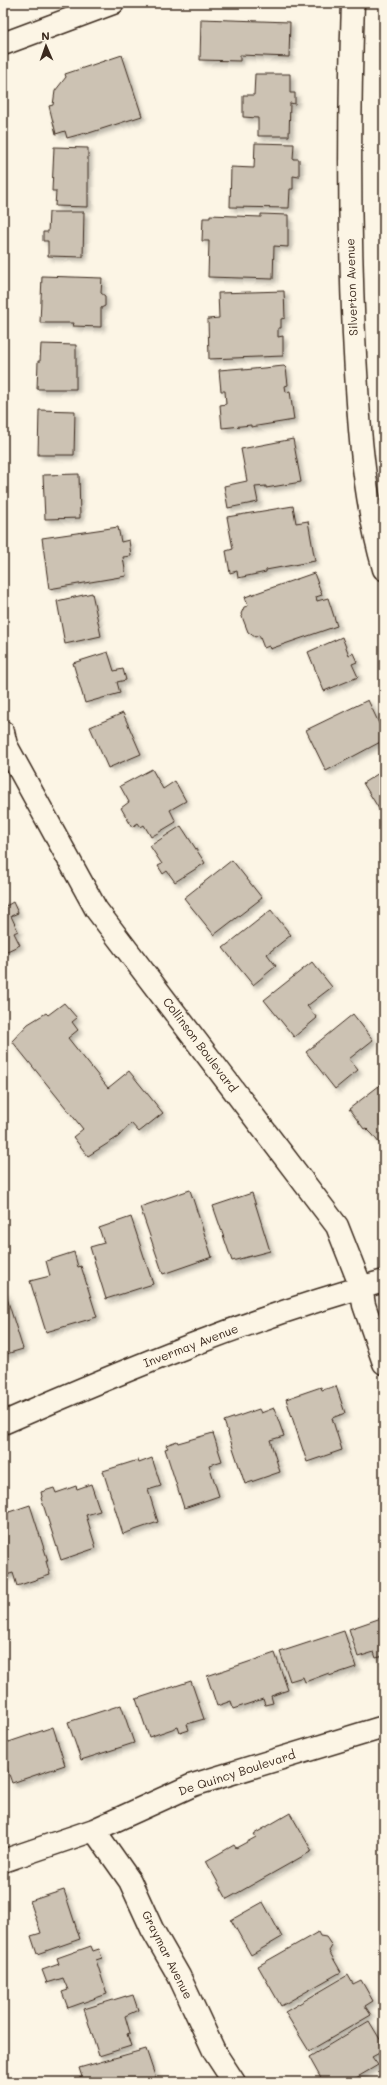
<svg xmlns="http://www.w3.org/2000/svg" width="387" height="2085" font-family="Mali,sans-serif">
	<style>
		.building { fill: #ccc2b3; stroke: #3b2a1e; filter: url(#shadow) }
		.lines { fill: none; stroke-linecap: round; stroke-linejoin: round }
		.street-casing { stroke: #3b2a1e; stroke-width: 25 }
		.street { stroke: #fcf5e5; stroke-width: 22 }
		.labels { text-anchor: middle; stroke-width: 3; stroke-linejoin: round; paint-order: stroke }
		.street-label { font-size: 12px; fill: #3b2a1e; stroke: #fcf5e5 }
	</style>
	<defs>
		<filter id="shadow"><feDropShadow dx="3.5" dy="3.5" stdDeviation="2" flood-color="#0004"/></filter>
	</defs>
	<rect width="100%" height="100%" fill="#fcf5e5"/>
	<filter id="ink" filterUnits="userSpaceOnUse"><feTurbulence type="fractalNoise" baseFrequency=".025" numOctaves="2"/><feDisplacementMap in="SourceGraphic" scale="8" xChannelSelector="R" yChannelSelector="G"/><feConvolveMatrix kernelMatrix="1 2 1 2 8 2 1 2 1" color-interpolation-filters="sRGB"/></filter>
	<g filter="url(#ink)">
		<!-- building -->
		<path class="building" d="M 201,19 L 290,22 L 289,57 L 240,55 L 240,61 L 200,60 Z
			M 122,55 L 142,116 L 86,134 L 85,133 L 67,138 L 65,131 L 56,134 L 49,106 L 53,105 L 55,91 L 66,77 L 65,74 Z
			M 255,74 L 290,74 L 290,93 L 295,93 L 295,104 L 290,103 L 289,136 L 258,136 L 258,118 L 243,117 L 243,95 L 254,95 Z
			M 255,143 L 294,144 L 293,159 L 299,159 L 299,177 L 293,176 L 293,189 L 290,189 L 289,208 L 230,207 L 231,167 L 254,168 Z
			M 54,147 L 88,148 L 88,207 L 55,206 L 56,191 L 52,191 Z
			M 49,212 L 84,212 L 83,257 L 48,256 L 48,241 L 43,241 L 43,232 L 48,232 Z
			M 261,214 L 288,215 L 288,247 L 274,246 L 273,279 L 208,277 L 209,241 L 202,241 L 203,218 L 210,218 L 210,215 L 261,217 Z
			M 42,276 L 102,278 L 101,293 L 105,296 L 105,306 L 101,308 L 101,327 L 73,326 L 74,323 L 40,323 Z
			M 284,291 L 285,318 L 281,319 L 281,328 L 278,328 L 278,337 L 283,336 L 283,356 L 209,359 L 208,319 L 219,318 L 218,293 Z
			M 41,344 L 76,345 L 76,389 L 37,389 L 38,361 L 40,361 Z
			M 284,366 L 286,368 L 288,385 L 285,386 L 286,392 L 290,391 L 294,420 L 251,427 L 251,425 L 222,428 L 220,405 L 226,404 L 225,391 L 221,391 L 219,370 L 243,368 L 243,370 Z
			M 39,410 L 75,411 L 74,455 L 38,455 Z
			M 293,439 L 301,482 L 266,488 L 266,486 L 255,487 L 258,502 L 228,508 L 224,486 L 247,481 L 241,449 Z
			M 79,474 L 80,518 L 45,519 L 43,475 Z
			M 293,506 L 296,523 L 308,521 L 315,561 L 266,570 L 266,572 L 238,578 L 237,571 L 230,573 L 226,551 L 233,549 L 227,517 Z
			M 118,527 L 121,542 L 129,540 L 131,556 L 123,557 L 126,576 L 49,589 L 42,538 Z
			M 314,573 L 322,595 L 316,597 L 317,601 L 328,598 L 337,626 L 270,649 L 269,646 L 264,648 L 259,635 L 255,637 L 248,632 L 241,614 L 244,607 L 248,606 L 245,597 Z
			M 92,593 L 101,636 L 65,644 L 57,601 Z
			M 342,637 L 349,655 L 353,653 L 357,662 L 352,664 L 358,677 L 324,691 L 308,652 Z
			M 108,652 L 114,671 L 123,669 L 126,680 L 117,682 L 120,693 L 85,703 L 73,663 Z
			M 368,700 L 384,734 L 384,740 L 326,771 L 306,730 Z
			M 123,713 L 141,754 L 108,768 L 90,727 Z
			M 152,769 L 163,789 L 175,781 L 186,801 L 170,810 L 176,822 L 151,837 L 144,825 L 141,827 L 138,823 L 132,827 L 121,808 L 129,802 L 120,786 Z
			M 384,770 L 384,817 L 363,783 Z
			M 181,826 L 205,863 L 175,882 L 167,871 L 163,874 L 158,866 L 162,864 L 150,846 Z
			M 232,860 L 262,898 L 214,935 L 184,898 Z
			M 3,899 L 6,906 L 13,902 L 18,913 L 11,916 L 18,931 L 14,933 L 20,945 L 3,953 Z
			M 271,910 L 291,935 L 267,954 L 276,966 L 253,985 L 223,948 Z
			M 312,962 L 332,987 L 307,1006 L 317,1018 L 294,1037 L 264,1000 Z
			M 64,1003 L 77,1018 L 72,1022 L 78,1030 L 68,1038 L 108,1088 L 129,1071 L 163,1113 L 139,1132 L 131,1123 L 118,1137 L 88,1156 L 73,1137 L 83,1129 L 12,1041 L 28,1024 L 46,1013 L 48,1015 Z
			M 353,1014 L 373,1040 L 349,1059 L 358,1070 L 335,1089 L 306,1052 Z
			M 384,1082 L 384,1145 L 382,1147 L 373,1135 L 366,1128 L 364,1129 L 349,1109 Z
			M 190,1190 L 212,1257 L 163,1274 L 140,1207 Z
			M 252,1193 L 270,1251 L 232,1261 L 213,1206 Z
			M 131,1217 L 153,1284 L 106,1299 L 90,1247 L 104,1243 L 99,1228 Z
			M 74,1252 L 78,1267 L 81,1266 L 97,1317 L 46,1332 L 30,1281 L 50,1276 L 46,1261 Z
			M 5,1292 L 23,1349 L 3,1355 L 3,1293 Z
			M 336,1386 L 345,1413 L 332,1418 L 342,1450 L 307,1462 L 286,1399 L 321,1387 L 322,1390 Z
			M 274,1408 L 284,1436 L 270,1440 L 280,1472 L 245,1484 L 224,1421 L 259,1409 L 261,1413 Z
			M 213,1433 L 222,1461 L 209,1465 L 219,1496 L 184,1508 L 165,1449 L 168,1448 L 166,1445 L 177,1441 L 178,1443 Z
			M 152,1458 L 161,1486 L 148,1490 L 158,1522 L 123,1534 L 103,1471 L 138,1460 L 139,1463 Z
			M 91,1484 L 100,1511 L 86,1515 L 96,1548 L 61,1560 L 41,1498 L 42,1497 L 41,1492 L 54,1488 L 56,1493 L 76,1486 L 77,1489 Z
			M 30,1505 L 48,1561 L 46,1561 L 50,1575 L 17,1586 L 13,1573 L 3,1576 L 3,1514 Z
			M 384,1617 L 384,1656 L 376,1658 L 374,1652 L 358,1657 L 349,1629 Z
			M 344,1631 L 356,1667 L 329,1676 L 329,1673 L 305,1682 L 303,1677 L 290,1681 L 280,1652 Z
			M 275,1653 L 288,1690 L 271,1696 L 273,1703 L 265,1705 L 263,1699 L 233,1709 L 231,1701 L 217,1706 L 207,1676 Z
			M 191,1681 L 204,1719 L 187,1724 L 189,1730 L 180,1733 L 178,1727 L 149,1737 L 136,1699 Z
			M 121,1705 L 134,1743 L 81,1760 L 68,1722 Z
			M 53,1727 L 65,1765 L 12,1783 L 3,1757 L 3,1744 Z
			M 290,1813 L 312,1851 L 227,1899 L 206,1861 L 234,1845 L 236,1848 L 256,1837 L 254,1834 Z
			M 64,1890 L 80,1939 L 37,1954 L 31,1936 L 41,1933 L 30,1901 Z
			M 263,1902 L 282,1937 L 251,1955 L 231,1920 Z
			M 318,1932 L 320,1936 L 326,1937 L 332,1946 L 329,1951 L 341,1972 L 281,2006 L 258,1966 Z
			M 91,1946 L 93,1951 L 99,1949 L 102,1958 L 96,1960 L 107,1994 L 68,2008 L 62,1992 L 68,1990 L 63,1978 L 47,1983 L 42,1970 L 59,1964 L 57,1958 Z
			M 348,1975 L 353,1984 L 361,1980 L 373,2001 L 365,2006 L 371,2015 L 309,2051 L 285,2012 Z
			M 133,1995 L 138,2010 L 125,2016 L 130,2033 L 127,2034 L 131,2046 L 99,2056 L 84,2009 L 126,1996 L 126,1997 Z
			M 369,2021 L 381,2041 L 379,2043 L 383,2051 L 372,2057 L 378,2065 L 349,2082 L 323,2082 L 309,2057 Z
			M 146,2049 L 157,2082 L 74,2082 L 74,2080 L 82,2077 L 79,2068 Z"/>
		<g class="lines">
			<!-- street casing -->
			<g class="street-casing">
				<path id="street" d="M 353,3 C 349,114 349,225 354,335 C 358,414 362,493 384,569
					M 3,44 L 113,3
					M 3,732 L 6,745 L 96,909 L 337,1226 L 361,1287 L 364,1305 L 384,1363
					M 3,1423 C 127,1369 253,1317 384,1281
					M 94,1830 L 130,1881 L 152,1929 L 179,1976 L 215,2053 L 234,2082
					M 3,1861 L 94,1830 L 193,1785 L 384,1727"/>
			</g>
			<!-- street -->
			<use href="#street" class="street"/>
		</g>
	</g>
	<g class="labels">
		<!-- street labels -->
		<g class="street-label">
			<text transform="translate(352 287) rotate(-92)" y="4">Silverton Avenue</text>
			<text transform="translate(200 1045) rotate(53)" y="4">Collinson Boulevard</text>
			<text transform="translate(191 1346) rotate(-21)" y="4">Invermay Avenue</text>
			<text transform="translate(237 1773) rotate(-18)" y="4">De Quincy Boulevard</text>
			<text transform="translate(167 1955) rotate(63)" y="4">Graymar Avenue</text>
		</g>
	</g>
	<!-- margin -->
	<rect width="387" height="2085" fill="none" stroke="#fcf5e5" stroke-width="16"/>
	<rect x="8" y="8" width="371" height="2069" fill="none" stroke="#3b2a1e" stroke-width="1.5" filter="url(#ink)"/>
	<!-- north arrow -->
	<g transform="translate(46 46) rotate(358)" stroke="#fcf5e5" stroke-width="3" paint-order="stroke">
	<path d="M0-3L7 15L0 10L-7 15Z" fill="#3b2a1e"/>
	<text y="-6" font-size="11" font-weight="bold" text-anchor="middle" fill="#3b2a1e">N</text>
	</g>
</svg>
